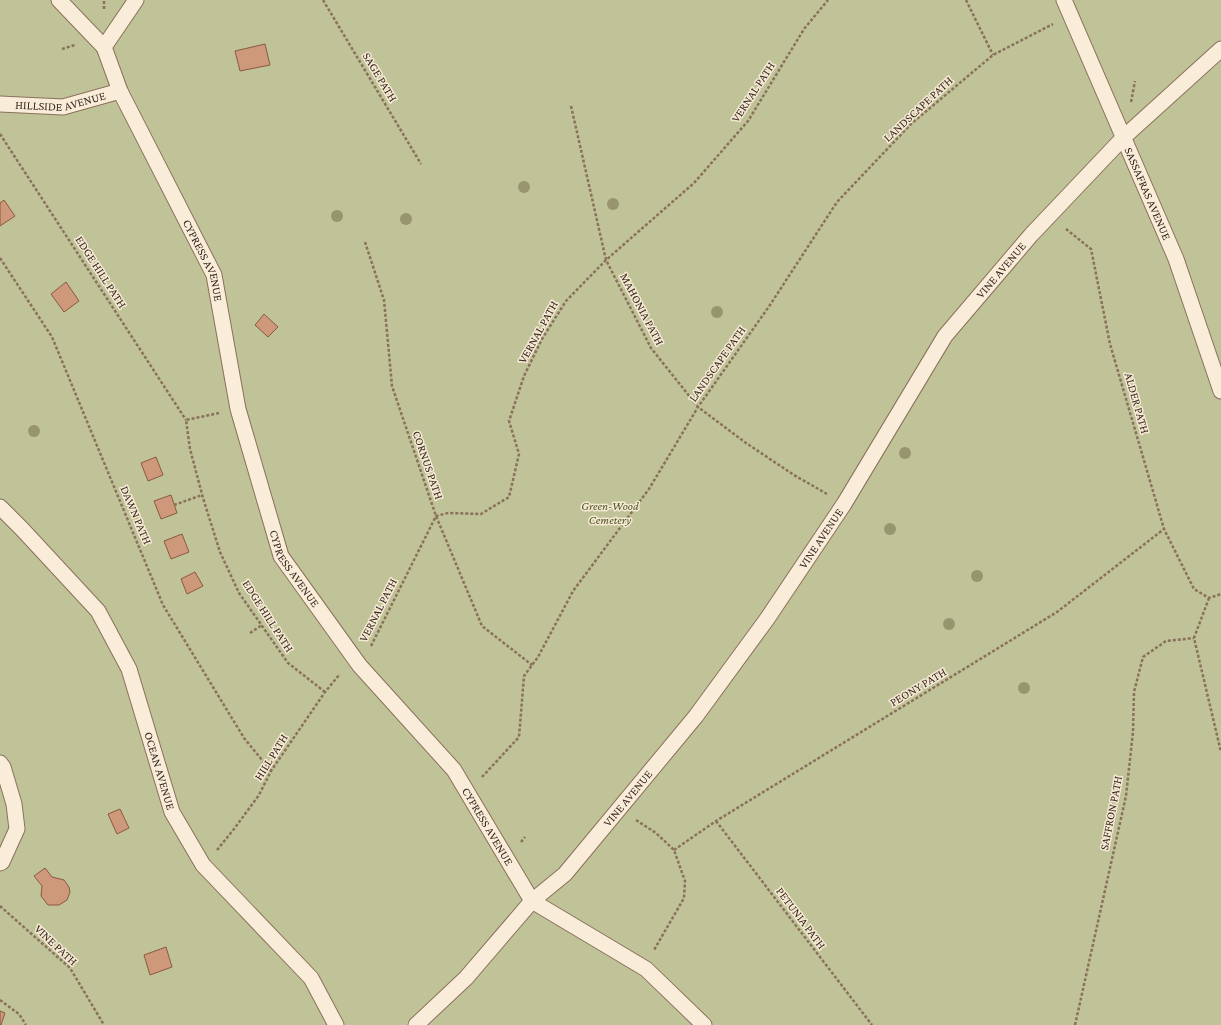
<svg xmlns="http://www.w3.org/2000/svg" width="1221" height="1025" font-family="'Crimson Pro',serif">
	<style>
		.cemetery { fill: #c0c298 }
		.building { fill: #ce987a; stroke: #8a5940 }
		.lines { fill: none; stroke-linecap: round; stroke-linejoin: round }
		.service-casing { stroke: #8a715b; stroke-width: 17 }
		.path { stroke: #8a715b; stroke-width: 2.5; stroke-dasharray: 3 2; stroke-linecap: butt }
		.service { stroke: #f9edd9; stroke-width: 15 }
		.tree { fill: #96956d }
		.labels { text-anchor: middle; stroke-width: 3; stroke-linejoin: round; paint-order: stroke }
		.street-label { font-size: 12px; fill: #3a2a1f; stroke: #f6ead5 }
		.park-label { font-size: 12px; font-style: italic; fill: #4e5725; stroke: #f6ead5 }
	</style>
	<rect width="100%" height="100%" fill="#efe0c5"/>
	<!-- cemetery -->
	<path class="cemetery" d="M 0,0 L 1221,0 L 1221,1025 L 0,1025 Z"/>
	<!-- building -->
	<path class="building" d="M 265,44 L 270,65 L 240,71 L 235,51 Z
		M 4,200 L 15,216 L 0,226 L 0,203 Z
		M 66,282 L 79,301 L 64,312 L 51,294 Z
		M 264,314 L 278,327 L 268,337 L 255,325 Z
		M 156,457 L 163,475 L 148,481 L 141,463 Z
		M 171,495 L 177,513 L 161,519 L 154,501 Z
		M 182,534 L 189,552 L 171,559 L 164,541 Z
		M 195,572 L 203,586 L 187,594 L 181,579 Z
		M 120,809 L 129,828 L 117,834 L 108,814 Z
		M 45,868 L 52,877 L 64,880 L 69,887 L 70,892 L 67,900 L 59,905 L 48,905 L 41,896 L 42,886 L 34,876 Z
		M 166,947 L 172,967 L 150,975 L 144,955 Z
		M 0,1011 L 5,1013 L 1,1025 L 0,1025 Z"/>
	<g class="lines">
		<!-- service casing -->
		<g class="service-casing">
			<g id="service">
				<path id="s1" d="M 59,0 L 104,47 L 120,91 L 214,275 L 238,409 L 281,556 L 360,666 L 454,770 L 532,901 L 646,969 L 704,1025"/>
				<path id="s2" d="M 1064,0 L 1176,259 L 1221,391"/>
				<path d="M 104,47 L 136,0"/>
				<path id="s3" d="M 0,104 L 63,107 L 120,91"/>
				<path id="s4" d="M 0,507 L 22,529 L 98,611 L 129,669 L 172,812 L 203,865 L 311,978 L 336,1025"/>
				<path d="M 0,763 L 3,767 L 14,804 L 17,829 L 2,862 L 0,863"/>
				<path id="s5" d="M 416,1025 L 466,978 L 532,901 L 565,874 L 696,716 L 767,619 L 844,504 L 945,336 L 1031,235 L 1124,137 L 1221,49"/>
			</g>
		</g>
		<!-- path -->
		<path class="path" d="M 323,0 L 421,164
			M 966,0 L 993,55
			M 104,9 L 104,0
			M 62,49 L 75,45
			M 1131,102 L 1135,81
			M 571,106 L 606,260 L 651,348 L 698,407 L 746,443 L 794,475 L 827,494
			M 0,134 L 186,420
			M 1066,229 L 1091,249 L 1110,344 L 1164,529 L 1194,589 L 1209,598 L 1221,594
			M 365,242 L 384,300 L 392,386 L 436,516 L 482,626 L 532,665
			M 0,258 L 52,337 L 163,605 L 244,738 L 271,771
			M 219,413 L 186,420 L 190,449 L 203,498 L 220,552 L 239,593 L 288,663 L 325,692
			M 174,505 L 202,495
			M 1209,598 L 1194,638 L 1221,752
			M 250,633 L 262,625
			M 371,646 L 436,516 L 448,513 L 481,514 L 509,497 L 519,454 L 509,421 L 524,376 L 542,339 L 566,301 L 606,260 L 694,183 L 748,121 L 804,29 L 828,0
			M 482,777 L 519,737 L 524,676 L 538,657 L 573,591 L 649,489 L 698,407 L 770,305 L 837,202 L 911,124 L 993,55 L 1053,24
			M 636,820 L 656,833 L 674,850 L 685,881 L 684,898 L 654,950
			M 716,821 L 872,1025
			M 521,842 L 525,837
			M 217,850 L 234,829 L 259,795 L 271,771 L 325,692 L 340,674
			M 674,850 L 716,821 L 1057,612 L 1164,529
			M 0,906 L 70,968 L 104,1025
			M 0,1000 L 19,1014 L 26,1025
			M 1075,1025 L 1126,796 L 1133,732 L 1134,692 L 1143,657 L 1166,641 L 1194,638"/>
		<!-- service -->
		<use href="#service" class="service"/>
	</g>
	<!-- trees -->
	<g class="tree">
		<circle cx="524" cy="187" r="6"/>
		<circle cx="613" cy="204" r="6"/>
		<circle cx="337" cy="216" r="6"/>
		<circle cx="406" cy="219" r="6"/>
		<circle cx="717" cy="312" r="6"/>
		<circle cx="34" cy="431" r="6"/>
		<circle cx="905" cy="453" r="6"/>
		<circle cx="890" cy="529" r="6"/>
		<circle cx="977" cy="576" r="6"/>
		<circle cx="949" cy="624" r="6"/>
		<circle cx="1024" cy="688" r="6"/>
	</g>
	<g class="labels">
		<!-- street labels -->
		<g class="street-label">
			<text transform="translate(380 77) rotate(59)" y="4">SAGE PATH</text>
			<text transform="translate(753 92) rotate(-57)" y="4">VERNAL PATH</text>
			<text dy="4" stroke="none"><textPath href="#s3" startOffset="61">HILLSIDE AVENUE</textPath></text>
			<text transform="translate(918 109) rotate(-43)" y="4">LANDSCAPE PATH</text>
			<text dy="4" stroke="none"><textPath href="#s2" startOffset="211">SASSAFRAS AVENUE</textPath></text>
			<text dy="4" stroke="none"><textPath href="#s1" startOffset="301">CYPRESS AVENUE</textPath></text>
			<text dy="4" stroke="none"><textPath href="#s5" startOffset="959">VINE AVENUE</textPath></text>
			<text transform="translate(101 272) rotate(57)" y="4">EDGE HILL PATH</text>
			<text transform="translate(642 309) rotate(62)" y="4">MAHONIA PATH</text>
			<text transform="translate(538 332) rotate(-61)" y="4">VERNAL PATH</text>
			<text transform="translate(717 364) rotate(-55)" y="4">LANDSCAPE PATH</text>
			<text transform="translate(1137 403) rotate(74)" y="4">ALDER PATH</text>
			<text transform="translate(428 465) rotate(71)" y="4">CORNUS PATH</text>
			<text transform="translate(136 515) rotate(67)" y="4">DAWN PATH</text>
			<text dy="4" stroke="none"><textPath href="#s5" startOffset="635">VINE AVENUE</textPath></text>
			<text dy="4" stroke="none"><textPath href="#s1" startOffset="625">CYPRESS AVENUE</textPath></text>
			<text transform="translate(378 610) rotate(-63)" y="4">VERNAL PATH</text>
			<text transform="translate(268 616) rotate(57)" y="4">EDGE HILL PATH</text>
			<text transform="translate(918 687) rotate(-31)" y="4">PEONY PATH</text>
			<text transform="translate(271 757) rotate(-58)" y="4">HILL PATH</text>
			<text dy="4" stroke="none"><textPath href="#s4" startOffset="315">OCEAN AVENUE</textPath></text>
			<text dy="4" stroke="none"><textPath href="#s5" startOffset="311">VINE AVENUE</textPath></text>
			<text transform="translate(1111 813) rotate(-79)" y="4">SAFFRON PATH</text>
			<text dy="4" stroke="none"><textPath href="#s1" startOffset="949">CYPRESS AVENUE</textPath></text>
			<text transform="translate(801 918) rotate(53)" y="4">PETUNIA PATH</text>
			<text transform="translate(56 945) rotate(43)" y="4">VINE PATH</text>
		</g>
		<!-- park labels -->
		<g class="park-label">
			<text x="610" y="510">Green-Wood<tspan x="610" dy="14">Cemetery</tspan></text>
		</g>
	</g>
</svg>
